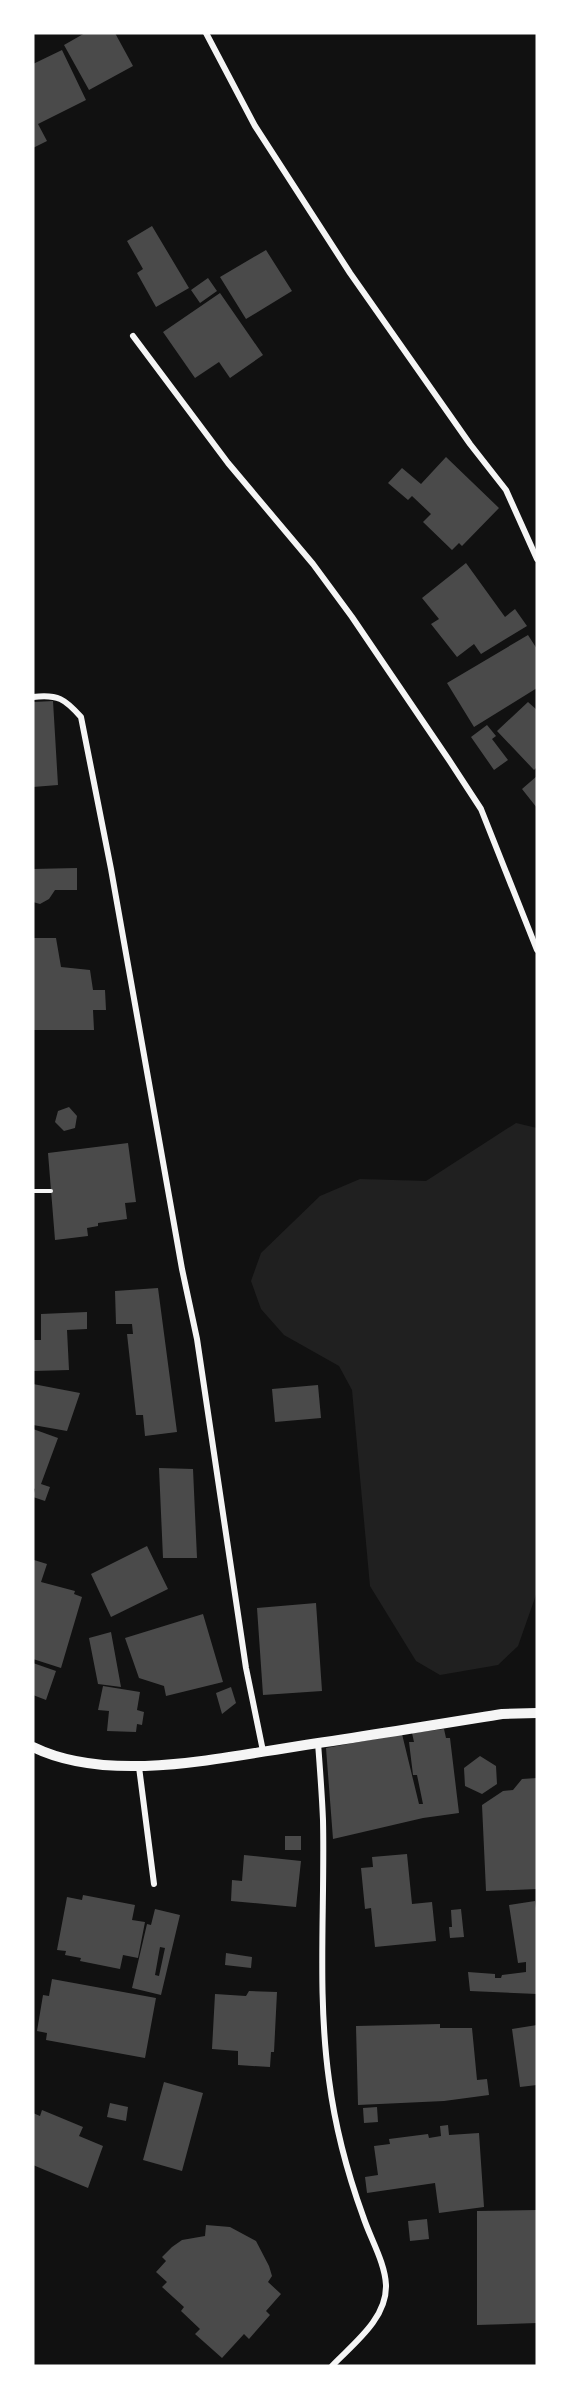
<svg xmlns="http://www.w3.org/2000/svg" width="570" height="2399" font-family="'Fira Sans Condensed',sans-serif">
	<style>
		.green { fill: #202020 }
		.building { fill: #4a4a4a; fill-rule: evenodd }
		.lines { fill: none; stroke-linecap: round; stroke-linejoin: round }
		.path { stroke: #f5f5f5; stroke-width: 4 }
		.minor { stroke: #f5f5f5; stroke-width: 6 }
		.tertiary { stroke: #f5f5f5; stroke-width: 10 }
	</style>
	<rect width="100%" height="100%" fill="#111"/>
	<!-- green -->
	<path class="green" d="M 516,1123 L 537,1128 L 537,1592 L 518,1646 L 498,1665 L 440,1675 L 416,1661 L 370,1586 L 352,1390 L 339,1366 L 284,1335 L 261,1309 L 251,1281 L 261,1253 L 320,1196 L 360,1179 L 426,1181 Z"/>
	<!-- building -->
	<path class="building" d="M 85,33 L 115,33 L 133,66 L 89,90 L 64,45 Z
		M 62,50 L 86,100 L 38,124 L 47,141 L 33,148 L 33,64 Z
		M 152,226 L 189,288 L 156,307 L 137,273 L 143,269 L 127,241 Z
		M 266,250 L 292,291 L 246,319 L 220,277 Z
		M 208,278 L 217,291 L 200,303 L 191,290 Z
		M 220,293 L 263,355 L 230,378 L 219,362 L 195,378 L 163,332 Z
		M 446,457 L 499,508 L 462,546 L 459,543 L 452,550 L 423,522 L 431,514 L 412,496 L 408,500 L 388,483 L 402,468 L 421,484 Z
		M 466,563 L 505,617 L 515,609 L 527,626 L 481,654 L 474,644 L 457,657 L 431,624 L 439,619 L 422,598 Z
		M 528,635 L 537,649 L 537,688 L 474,727 L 447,683 Z
		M 53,701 L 58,785 L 33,787 L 33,702 Z
		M 528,702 L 537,710 L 537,767 L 534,770 L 497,731 Z
		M 487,725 L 496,736 L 492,739 L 508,760 L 494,770 L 471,737 Z
		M 537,776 L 537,808 L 522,789 Z
		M 77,868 L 77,890 L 55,890 L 49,899 L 40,904 L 33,902 L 33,869 Z
		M 33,938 L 56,938 L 61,967 L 90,970 L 93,990 L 105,990 L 106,1010 L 93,1010 L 94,1030 L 33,1030 Z
		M 69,1107 L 77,1116 L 75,1128 L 64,1131 L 55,1122 L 58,1111 Z
		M 128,1143 L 136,1202 L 125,1203 L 127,1219 L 98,1223 L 98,1226 L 87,1228 L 88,1236 L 55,1240 L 48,1153 Z
		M 158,1288 L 177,1432 L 145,1436 L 143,1415 L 136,1415 L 127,1334 L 133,1334 L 132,1324 L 116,1324 L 115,1291 Z
		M 87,1312 L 87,1329 L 67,1330 L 69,1370 L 33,1371 L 33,1340 L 41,1340 L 41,1314 Z
		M 33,1384 L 80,1393 L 67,1431 L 33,1425 Z
		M 318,1385 L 321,1418 L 275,1422 L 272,1389 Z
		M 33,1429 L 58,1438 L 41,1484 L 50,1487 L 45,1501 L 33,1497 L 35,1489 L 33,1488 Z
		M 159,1468 L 193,1469 L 197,1558 L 163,1558 Z
		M 147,1546 L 168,1589 L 111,1617 L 91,1574 Z
		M 34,1560 L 47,1564 L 41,1582 L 75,1591 L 74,1594 L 82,1597 L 61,1668 L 33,1659 Z
		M 316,1603 L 322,1691 L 263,1695 L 257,1608 Z
		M 203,1614 L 223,1682 L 166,1696 L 164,1686 L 139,1678 L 125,1638 Z
		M 111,1632 L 121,1687 L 98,1684 L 89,1638 Z
		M 33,1663 L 56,1671 L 46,1700 L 33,1695 Z
		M 103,1686 L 140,1692 L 137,1710 L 144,1712 L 142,1725 L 137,1724 L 136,1732 L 107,1731 L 109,1711 L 98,1710 Z
		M 231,1687 L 236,1703 L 222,1714 L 216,1693 Z
		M 444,1729 L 446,1738 L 450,1738 L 459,1813 L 423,1818 L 333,1839 L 326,1748 L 402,1734 L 419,1804 L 423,1804 L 417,1775 L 413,1775 L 409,1742 L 414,1742 L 412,1733 Z
		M 480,1756 L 496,1766 L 497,1784 L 482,1794 L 465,1786 L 464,1768 Z
		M 537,1778 L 537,1889 L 486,1891 L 482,1805 L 503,1791 L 513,1790 L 522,1779 Z
		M 285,1836 L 301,1836 L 301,1850 L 285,1850 Z
		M 407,1854 L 412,1904 L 432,1902 L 436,1941 L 375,1947 L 371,1908 L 365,1909 L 361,1868 L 373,1867 L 372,1857 Z
		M 244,1855 L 301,1861 L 296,1907 L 231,1901 L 232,1880 L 242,1881 Z
		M 83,1895 L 135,1905 L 132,1920 L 145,1922 L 138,1958 L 123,1955 L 120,1969 L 80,1961 L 81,1958 L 65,1955 L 66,1951 L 57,1950 L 67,1897 L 82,1900 Z
		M 535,1901 L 537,1915 L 537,1994 L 470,1991 L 468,1972 L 495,1974 L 495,1978 L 501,1978 L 502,1975 L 526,1972 L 526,1962 L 518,1963 L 509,1905 Z
		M 155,1909 L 180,1915 L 161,1995 L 132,1988 L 147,1924 L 151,1925 ZM 160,1947 L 165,1948 L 159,1976 L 155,1975 Z
		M 461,1909 L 464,1937 L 450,1938 L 449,1927 L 452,1927 L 451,1910 Z
		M 226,1953 L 252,1957 L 251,1968 L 225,1965 Z
		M 52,1979 L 156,1998 L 145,2058 L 46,2040 L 47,2033 L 37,2031 L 43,1995 L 49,1996 Z
		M 249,1991 L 277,1992 L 274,2052 L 271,2052 L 270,2067 L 238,2065 L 238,2051 L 212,2049 L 215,1994 L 246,1996 Z
		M 440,2024 L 440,2028 L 472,2028 L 477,2080 L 487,2079 L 489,2095 L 444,2101 L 358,2105 L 356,2026 Z
		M 537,2025 L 537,2085 L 520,2087 L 512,2029 Z
		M 164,2082 L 203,2093 L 182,2171 L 143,2160 Z
		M 110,2103 L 128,2107 L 126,2121 L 107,2117 Z
		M 377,2107 L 378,2122 L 364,2123 L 363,2108 Z
		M 42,2110 L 83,2127 L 79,2136 L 103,2146 L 88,2188 L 33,2165 L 33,2113 L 40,2116 Z
		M 448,2125 L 449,2135 L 479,2133 L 484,2207 L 439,2213 L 435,2183 L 367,2193 L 365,2177 L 378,2175 L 374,2146 L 390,2144 L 389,2139 L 428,2134 L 429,2138 L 441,2136 L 440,2126 Z
		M 537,2210 L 537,2323 L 477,2325 L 477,2211 Z
		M 427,2219 L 429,2239 L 410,2241 L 408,2221 Z
		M 206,2225 L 230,2227 L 256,2241 L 269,2266 L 272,2276 L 268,2282 L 281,2294 L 266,2311 L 270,2315 L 249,2339 L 244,2334 L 222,2358 L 195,2334 L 200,2329 L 181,2311 L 184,2307 L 162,2287 L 167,2282 L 156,2272 L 166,2261 L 162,2257 L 172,2247 L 182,2240 L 205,2236 Z"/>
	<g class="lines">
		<!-- path -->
		<path class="path" d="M 33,1191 L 51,1191"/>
		<!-- minor -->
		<path class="minor" d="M 206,33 L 255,126 L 350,273 L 470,444 L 506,490 L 537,559
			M 133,336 L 228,463 L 313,564 L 352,617 L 449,760 L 481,809 L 537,950
			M 33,697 C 58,694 65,699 81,717 L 111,869 L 182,1269 L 197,1339 L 246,1668 L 263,1751
			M 318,1743 C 320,1769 322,1795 323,1820 C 325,1907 317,1993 329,2080 C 335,2126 347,2172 363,2216 C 370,2238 385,2262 386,2285 C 387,2319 353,2344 332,2366
			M 139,1767 L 154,1884"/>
		<!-- tertiary -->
		<path class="tertiary" d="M 33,1747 C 108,1784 219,1758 299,1746 C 367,1736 434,1725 502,1714 L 537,1713"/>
	</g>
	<!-- border -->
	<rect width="570" height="2399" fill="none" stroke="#ffffff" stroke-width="69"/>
</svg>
